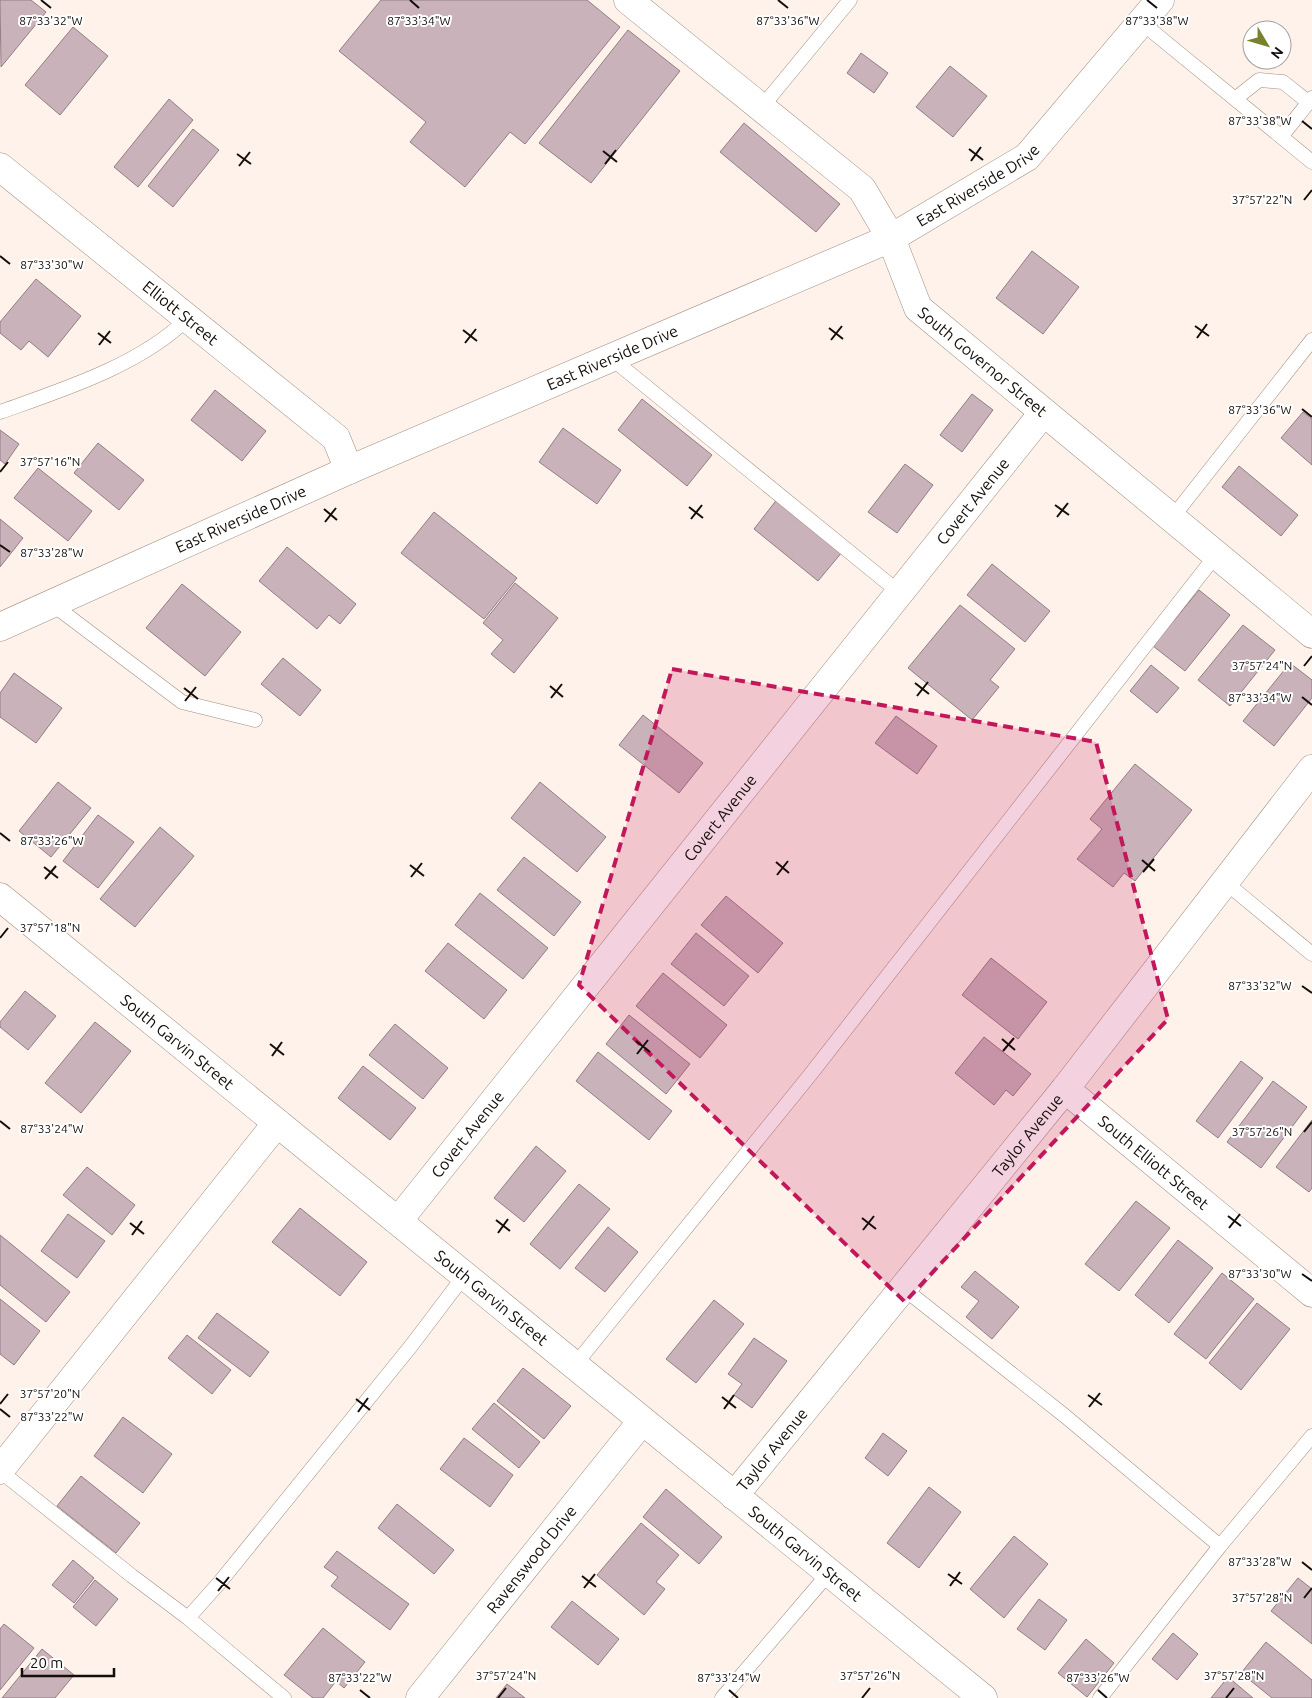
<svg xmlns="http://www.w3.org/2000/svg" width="1312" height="1698" font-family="Ubuntu,sans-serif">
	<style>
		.building { fill: #c9b2ba; stroke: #937d85 }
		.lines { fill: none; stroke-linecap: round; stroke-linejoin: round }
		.service-casing { stroke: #a18f83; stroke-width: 15 }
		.minor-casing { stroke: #a18f83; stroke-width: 29 }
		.tertiary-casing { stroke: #a18f83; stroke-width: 29 }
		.service { stroke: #fff; stroke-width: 14 }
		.minor { stroke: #fff; stroke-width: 28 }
		.tertiary { stroke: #fff; stroke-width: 28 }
		.marked { fill: #c2185b; fill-opacity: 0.2; stroke: #c2185b; stroke-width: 4; stroke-dasharray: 10 6; stroke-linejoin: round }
		.ticks { fill: none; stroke: #140e0a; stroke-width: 2 }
		.labels { text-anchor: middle; stroke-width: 4; stroke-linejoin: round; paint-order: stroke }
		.street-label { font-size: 16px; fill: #140e0a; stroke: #fff }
		.ticks-label { font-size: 12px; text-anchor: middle; fill: #140e0a; stroke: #fff; stroke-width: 4; stroke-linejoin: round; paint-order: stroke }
	</style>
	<rect width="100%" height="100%" fill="#fef2ea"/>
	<!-- building -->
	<path class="building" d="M 0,0 L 31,0 L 46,12 L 1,67 Z
		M 381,0 L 587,0 L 620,27 L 525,144 L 510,132 L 465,187 L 410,142 L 426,122 L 339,51 Z
		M 73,27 L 108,56 L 60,115 L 25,85 Z
		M 628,30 L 680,71 L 591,183 L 539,143 Z
		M 861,53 L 888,73 L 874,93 L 847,73 Z
		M 950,66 L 987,96 L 953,137 L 916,107 Z
		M 169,99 L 193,120 L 138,187 L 114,167 Z
		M 744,123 L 840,204 L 816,232 L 720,152 Z
		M 193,129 L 219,150 L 173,207 L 148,186 Z
		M 1032,251 L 1079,287 L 1043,334 L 996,298 Z
		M 36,279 L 81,316 L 48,357 L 29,341 L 21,350 L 0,333 L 0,322 Z
		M 215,390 L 266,431 L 242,461 L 191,420 Z
		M 972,394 L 993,410 L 962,452 L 940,435 Z
		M 642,399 L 712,455 L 687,486 L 618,430 Z
		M 1303,412 L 1312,419 L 1312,465 L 1281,438 Z
		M 563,428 L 621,470 L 597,504 L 539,462 Z
		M 0,430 L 19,444 L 5,464 L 0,460 Z
		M 98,443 L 144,480 L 119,510 L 74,473 Z
		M 905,464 L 933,485 L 897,533 L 868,512 Z
		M 1239,466 L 1298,515 L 1281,536 L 1222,487 Z
		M 38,468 L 92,511 L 68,541 L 14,498 Z
		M 778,498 L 843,551 L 818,581 L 754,529 Z
		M 434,512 L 517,578 L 484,619 L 401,553 Z
		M 0,519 L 23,538 L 0,567 Z
		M 287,547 L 356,604 L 340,624 L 329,615 L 317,629 L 259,581 Z
		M 992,564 L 1050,611 L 1025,642 L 967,595 Z
		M 515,583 L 558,618 L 514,673 L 491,654 L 503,640 L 483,623 Z
		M 182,584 L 241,632 L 205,676 L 146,628 Z
		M 1199,590 L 1230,615 L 1185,671 L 1153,646 Z
		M 960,605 L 1015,649 L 990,680 L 999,687 L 972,720 L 908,668 Z
		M 1243,625 L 1275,650 L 1230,706 L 1198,680 Z
		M 283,658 L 321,690 L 300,716 L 261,684 Z
		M 1290,663 L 1312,680 L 1312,698 L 1274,746 L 1243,721 Z
		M 1151,665 L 1179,688 L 1157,713 L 1130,691 Z
		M 14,673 L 62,708 L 36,743 L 0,717 L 0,693 Z
		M 643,715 L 703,763 L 679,793 L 619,745 Z
		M 896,716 L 937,746 L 917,774 L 875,743 Z
		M 1135,764 L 1192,810 L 1135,881 L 1124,873 L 1113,887 L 1077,859 L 1102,829 L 1090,819 Z
		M 58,782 L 91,808 L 51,857 L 19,831 Z
		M 540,782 L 606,837 L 577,872 L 511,818 Z
		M 98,815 L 134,842 L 98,888 L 63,861 Z
		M 160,827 L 194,856 L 135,927 L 100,899 Z
		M 524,857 L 581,902 L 554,936 L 497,890 Z
		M 480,893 L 548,948 L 523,979 L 455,925 Z
		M 726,896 L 783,943 L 758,973 L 701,925 Z
		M 696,933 L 749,976 L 724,1006 L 671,964 Z
		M 448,943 L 507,990 L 484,1019 L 425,971 Z
		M 991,958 L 1047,1002 L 1018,1039 L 962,995 Z
		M 663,973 L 727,1025 L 700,1058 L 636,1006 Z
		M 25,991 L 56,1016 L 28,1050 L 0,1027 L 0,1022 Z
		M 629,1015 L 690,1064 L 666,1094 L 606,1044 Z
		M 95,1022 L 131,1051 L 81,1113 L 45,1083 Z
		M 395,1024 L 448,1068 L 423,1099 L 369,1055 Z
		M 984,1037 L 1031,1074 L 1013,1096 L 1006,1090 L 994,1105 L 955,1073 Z
		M 598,1052 L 672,1111 L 649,1140 L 576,1081 Z
		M 1241,1061 L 1263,1078 L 1218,1138 L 1196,1121 Z
		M 363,1066 L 416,1108 L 390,1140 L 338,1098 Z
		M 1273,1081 L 1307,1107 L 1261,1168 L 1227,1142 Z
		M 1312,1120 L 1312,1188 L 1309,1192 L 1276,1167 Z
		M 536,1146 L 566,1171 L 524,1222 L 494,1198 Z
		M 87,1167 L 135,1205 L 112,1235 L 63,1195 Z
		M 579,1184 L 610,1209 L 560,1269 L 530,1244 Z
		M 1136,1201 L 1170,1228 L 1119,1291 L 1085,1264 Z
		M 300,1208 L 367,1262 L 340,1296 L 272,1242 Z
		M 68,1214 L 105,1241 L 77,1278 L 41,1251 Z
		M 608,1227 L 638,1252 L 605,1292 L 575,1268 Z
		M 0,1235 L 70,1292 L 46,1322 L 0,1285 Z
		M 1178,1240 L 1213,1268 L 1169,1323 L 1135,1295 Z
		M 975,1271 L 1019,1307 L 992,1339 L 966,1317 L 979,1301 L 961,1287 Z
		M 1222,1273 L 1254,1299 L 1206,1359 L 1174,1334 Z
		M 0,1299 L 40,1331 L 14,1365 L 0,1354 Z
		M 714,1300 L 744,1324 L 696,1383 L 666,1359 Z
		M 1257,1303 L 1290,1329 L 1241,1390 L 1209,1363 Z
		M 217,1313 L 269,1352 L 250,1377 L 198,1338 Z
		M 187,1335 L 231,1370 L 212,1394 L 168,1358 Z
		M 754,1338 L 787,1361 L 752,1408 L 734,1395 L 742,1384 L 728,1374 Z
		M 523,1368 L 571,1406 L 544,1439 L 497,1401 Z
		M 494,1403 L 540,1442 L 519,1468 L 472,1429 Z
		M 123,1417 L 172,1454 L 143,1493 L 94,1456 Z
		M 883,1433 L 907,1451 L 888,1476 L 865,1458 Z
		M 464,1438 L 513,1475 L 490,1507 L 440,1469 Z
		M 81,1476 L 140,1523 L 116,1553 L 57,1506 Z
		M 929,1487 L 961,1512 L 919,1568 L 887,1543 Z
		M 666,1489 L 722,1537 L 699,1564 L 643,1517 Z
		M 397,1504 L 454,1550 L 434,1574 L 378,1528 Z
		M 641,1523 L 679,1555 L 656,1582 L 665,1589 L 644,1615 L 597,1575 Z
		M 1014,1536 L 1048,1564 L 1004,1618 L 970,1589 Z
		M 337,1551 L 409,1604 L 390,1630 L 331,1586 L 338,1577 L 324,1567 Z
		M 73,1560 L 94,1578 L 74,1603 L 52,1585 Z
		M 1298,1578 L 1312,1589 L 1312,1644 L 1271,1611 Z
		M 95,1580 L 118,1599 L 96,1626 L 73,1607 Z
		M 1039,1599 L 1067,1620 L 1045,1650 L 1017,1629 Z
		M 572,1601 L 619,1639 L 598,1665 L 551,1627 Z
		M 4,1624 L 34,1648 L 0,1690 L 0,1629 Z
		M 323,1628 L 365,1662 L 344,1688 L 336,1681 L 323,1698 L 313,1698 L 284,1675 Z
		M 1173,1633 L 1198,1654 L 1177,1680 L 1152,1659 Z
		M 1086,1639 L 1114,1663 L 1087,1697 L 1058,1673 Z
		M 1266,1642 L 1312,1680 L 1312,1698 L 1272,1698 L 1241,1673 Z
		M 42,1649 L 74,1675 L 55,1698 L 2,1698 Z
		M 1228,1677 L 1253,1698 L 1211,1698 Z
		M 507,1684 L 525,1698 L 496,1698 Z"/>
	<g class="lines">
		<!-- service casing -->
		<g class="service-casing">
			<path id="service" d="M 1142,23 L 1312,162
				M 1235,99 L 1259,80 L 1283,82 L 1308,102
				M 761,108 L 850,0
				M 1281,137 L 1312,98
				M 611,358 L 900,593
				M 0,412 C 62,390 141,365 188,318
				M 1172,518 L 1312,340
				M 52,604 L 182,702 L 255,720
				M 1225,882 L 1312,954
				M 903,1288 L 1065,1416 L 1220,1546
				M 574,1366 L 810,1075 L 1216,555
				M 0,1471 L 132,1576 L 188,1618 L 284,1698
				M 188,1618 L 220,1582 L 411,1346 L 464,1276
				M 722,1698 L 829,1573
				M 1100,1698 L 1220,1546 L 1312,1436"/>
		</g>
		<!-- minor casing -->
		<g class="minor-casing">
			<g id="minor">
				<path d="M 628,0 L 862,189 L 891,238"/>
				<path id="s1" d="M 0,167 L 336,438 L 349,470"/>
				<path id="s2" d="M 1065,1089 L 1312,1293"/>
				<path id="s3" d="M 398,1221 L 1043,413"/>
				<path d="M 0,1470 L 277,1123"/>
				<path id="s4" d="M 734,1496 L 1065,1089 L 1312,769"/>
				<path id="s5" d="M 420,1698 L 642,1421"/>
			</g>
		</g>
		<!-- tertiary casing -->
		<g class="tertiary-casing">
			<g id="tertiary">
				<path id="s6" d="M 891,238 L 918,308 L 1312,634"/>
				<path id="s7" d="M 0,627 L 349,470 L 891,238 L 1027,157 L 1160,0"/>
				<path id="s8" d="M 0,897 L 983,1698"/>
			</g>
		</g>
		<!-- service -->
		<use href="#service" class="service"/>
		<!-- minor -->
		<use href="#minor" class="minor"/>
		<!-- tertiary -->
		<use href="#tertiary" class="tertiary"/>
	</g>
	<!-- marked area -->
	<path class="marked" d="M 672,669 L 1096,742 L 1168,1019 L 905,1302 L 579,985 Z"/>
	<!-- ticks -->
	<path class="ticks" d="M 41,0 L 51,8M 410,0 L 419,8M 778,0 L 788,8M 1147,0 L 1157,8M 1302,121 L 1312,129M 969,149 L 983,160M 603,151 L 617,162M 237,154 L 251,164M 971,161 L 981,147M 605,164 L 616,150M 239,166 L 250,152M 1304,200 L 1312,190M 0,256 L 10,264M 1195,326 L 1209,336M 829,328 L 843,339M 463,330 L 477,341M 98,333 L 111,343M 1197,338 L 1207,324M 831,340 L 842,326M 465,343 L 476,329M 99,345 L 110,331M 1302,409 L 1312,417M 0,472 L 8,462M 1055,505 L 1069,515M 689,507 L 703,518M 324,509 L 337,520M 1057,517 L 1068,503M 691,519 L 702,505M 325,522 L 336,508M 0,545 L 10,552M 1304,666 L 1312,656M 915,683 L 929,694M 550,686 L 563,697M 184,688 L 198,699M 917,696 L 928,682M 1302,697 L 1312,705M 551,698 L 562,684M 185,701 L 196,687M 0,833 L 10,841M 1142,860 L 1155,871M 776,862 L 789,873M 410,865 L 424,876M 44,867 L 58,878M 1143,872 L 1154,859M 777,875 L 788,861M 411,877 L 422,863M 45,879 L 56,866M 0,938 L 8,928M 1302,986 L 1312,993M 1002,1039 L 1015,1050M 636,1041 L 650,1052M 270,1044 L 284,1055M 1003,1051 L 1014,1038M 637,1054 L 648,1040M 272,1056 L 282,1042M 0,1121 L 10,1129M 1304,1132 L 1312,1122M 1228,1216 L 1241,1226M 862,1218 L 876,1229M 496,1220 L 510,1231M 130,1223 L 144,1234M 1229,1228 L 1240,1214M 863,1230 L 874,1216M 498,1233 L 508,1219M 132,1235 L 142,1221M 1302,1274 L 1312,1281M 1088,1395 L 1102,1405M 722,1397 L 736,1408M 356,1399 L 370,1410M 0,1404 L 8,1394M 1089,1407 L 1100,1393M 0,1409 L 10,1417M 724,1409 L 734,1395M 358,1412 L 368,1398M 1302,1562 L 1312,1570M 948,1574 L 962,1584M 582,1576 L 596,1587M 216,1578 L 230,1589M 950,1586 L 960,1572M 584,1588 L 595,1574M 218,1591 L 229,1577M 1304,1598 L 1312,1588M 360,1690 L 370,1698M 729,1690 L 738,1698M 1098,1690 L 1107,1698M 498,1698 L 506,1688M 862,1698 L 870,1688M 1226,1698 L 1234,1688"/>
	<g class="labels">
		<!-- street labels -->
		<g class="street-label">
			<text dy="6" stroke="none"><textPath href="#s7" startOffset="1074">East Riverside Drive</textPath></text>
			<text dy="6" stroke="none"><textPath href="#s1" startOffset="232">Elliott Street</textPath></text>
			<text dy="6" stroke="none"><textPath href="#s7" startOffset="669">East Riverside Drive</textPath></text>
			<text dy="6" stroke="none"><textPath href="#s6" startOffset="159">South Governor Street</textPath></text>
			<text dy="6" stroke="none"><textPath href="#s3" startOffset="921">Covert Avenue</textPath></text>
			<text dy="6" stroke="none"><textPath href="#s7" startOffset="264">East Riverside Drive</textPath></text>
			<text dy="6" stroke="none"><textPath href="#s3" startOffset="516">Covert Avenue</textPath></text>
			<text dy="6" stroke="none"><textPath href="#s8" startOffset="229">South Garvin Street</textPath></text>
			<text dy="6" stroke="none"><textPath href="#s3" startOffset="111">Covert Avenue</textPath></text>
			<text dy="6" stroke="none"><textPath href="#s4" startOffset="465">Taylor Avenue</textPath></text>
			<text dy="6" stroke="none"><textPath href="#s2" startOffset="115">South Elliott Street</textPath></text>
			<text dy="6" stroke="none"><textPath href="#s8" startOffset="634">South Garvin Street</textPath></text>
			<text dy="6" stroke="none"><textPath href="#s4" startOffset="60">Taylor Avenue</textPath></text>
			<text dy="6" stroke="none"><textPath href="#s8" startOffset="1039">South Garvin Street</textPath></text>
			<text dy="6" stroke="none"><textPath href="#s5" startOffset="178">Ravenswood Drive</textPath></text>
		</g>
	</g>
	<g class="ticks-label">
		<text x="51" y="25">87°33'32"W</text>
		<text x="419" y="25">87°33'34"W</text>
		<text x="788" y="25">87°33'36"W</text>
		<text x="1157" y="25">87°33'38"W</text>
		<text x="1260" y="125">87°33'38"W</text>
		<text x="1262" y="204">37°57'22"N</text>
		<text x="52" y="269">87°33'30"W</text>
		<text x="1260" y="414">87°33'36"W</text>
		<text x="50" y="466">37°57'16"N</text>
		<text x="52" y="557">87°33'28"W</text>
		<text x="1262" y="670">37°57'24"N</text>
		<text x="1260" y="702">87°33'34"W</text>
		<text x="52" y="845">87°33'26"W</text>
		<text x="50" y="932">37°57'18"N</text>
		<text x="1260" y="990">87°33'32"W</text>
		<text x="52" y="1133">87°33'24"W</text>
		<text x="1262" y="1136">37°57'26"N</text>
		<text x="1260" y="1278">87°33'30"W</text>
		<text x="50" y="1398">37°57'20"N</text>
		<text x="52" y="1421">87°33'22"W</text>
		<text x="1260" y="1566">87°33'28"W</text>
		<text x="1262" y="1602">37°57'28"N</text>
		<text x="506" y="1680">37°57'24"N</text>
		<text x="870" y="1680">37°57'26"N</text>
		<text x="1234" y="1680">37°57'28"N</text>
		<text x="360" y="1682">87°33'22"W</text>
		<text x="729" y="1682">87°33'24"W</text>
		<text x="1098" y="1682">87°33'26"W</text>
	</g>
	<!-- north arrow -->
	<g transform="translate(1267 45) rotate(128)"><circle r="24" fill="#ffffff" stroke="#a19f9d"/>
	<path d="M0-4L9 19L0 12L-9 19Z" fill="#79812d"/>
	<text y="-8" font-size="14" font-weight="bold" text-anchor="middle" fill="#140e0a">N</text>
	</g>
	<!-- scale -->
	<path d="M22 1668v8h92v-8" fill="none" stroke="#140e0a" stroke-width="2.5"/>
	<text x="30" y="1668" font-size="15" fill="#140e0a" stroke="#ffffff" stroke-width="4" paint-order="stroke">20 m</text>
</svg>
